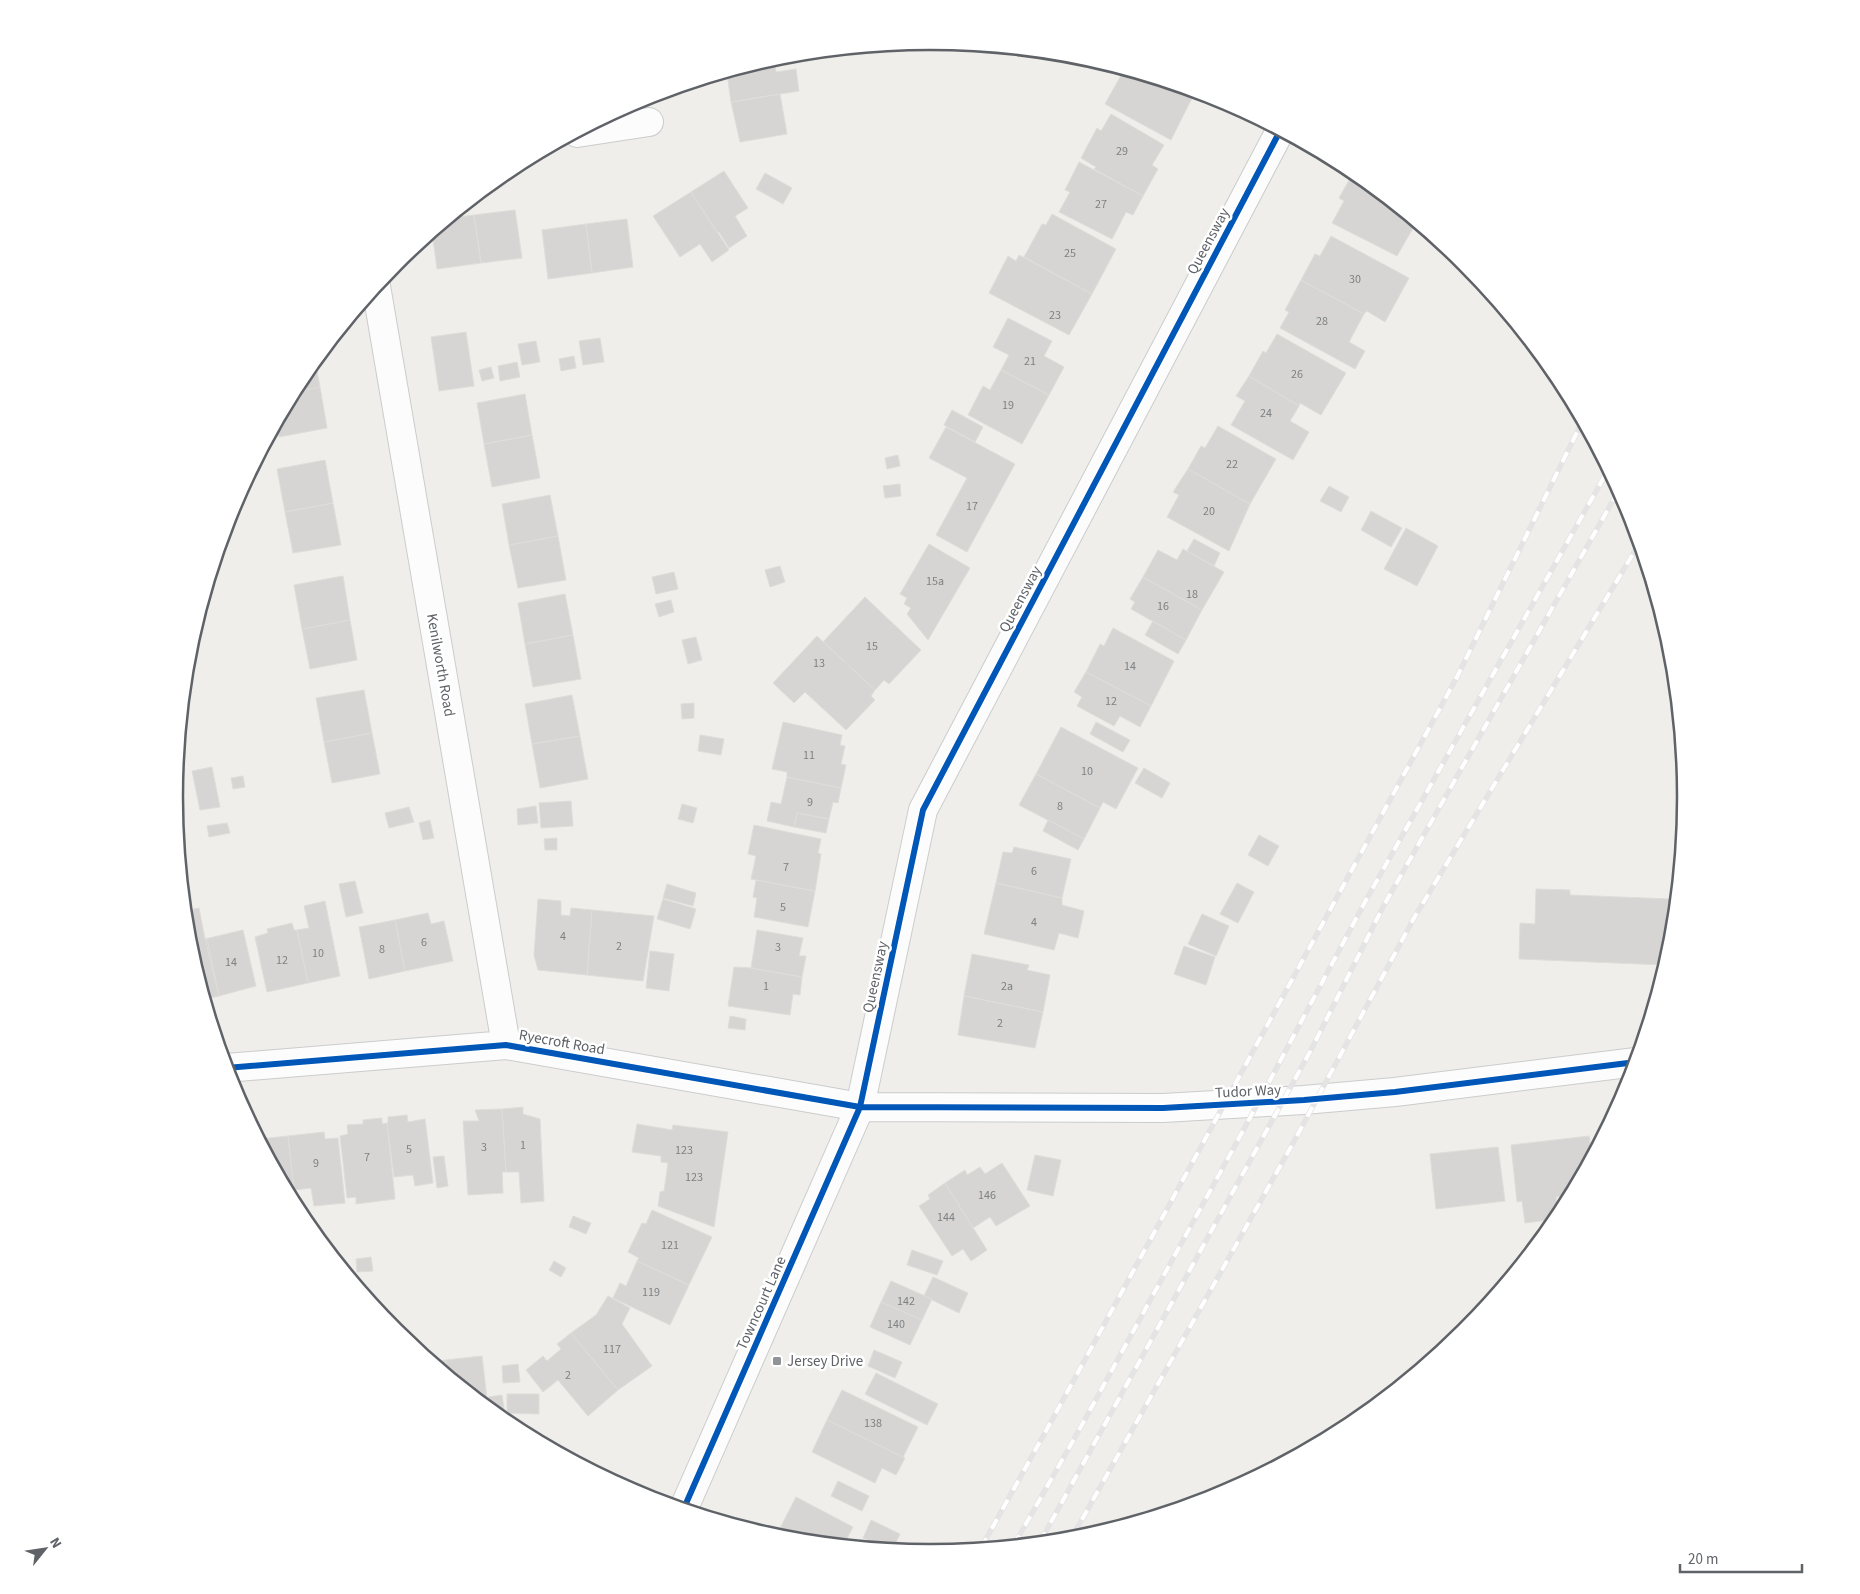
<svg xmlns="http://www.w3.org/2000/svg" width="1860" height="1594" font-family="'Source Sans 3',sans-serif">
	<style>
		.building { fill: #d6d5d3; stroke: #deddd9 }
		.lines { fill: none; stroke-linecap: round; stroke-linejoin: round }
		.minor-casing { stroke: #cbcccc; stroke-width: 30 }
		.tertiary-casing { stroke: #cbcccc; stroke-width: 30 }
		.minor { stroke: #fdfcfc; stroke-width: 28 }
		.tertiary { stroke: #fdfcfc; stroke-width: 28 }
		.rail-casing { stroke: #e4e4e4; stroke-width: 5.5 }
		.rail { stroke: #fff; stroke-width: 4; stroke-dasharray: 11; stroke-linecap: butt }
		.cycleway-casing { stroke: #fff; stroke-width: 9 }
		.cycleway { stroke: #0057b8; stroke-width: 6 }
		.poi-dot { fill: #919496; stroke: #fff; stroke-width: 2 }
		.labels { text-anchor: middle; stroke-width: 5; stroke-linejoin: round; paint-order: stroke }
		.number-label { font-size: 12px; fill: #7e8184 }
		.street-label { font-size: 15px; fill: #5f6368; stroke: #fff }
		.poi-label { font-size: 15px; fill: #5f6368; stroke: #fff; text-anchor: start }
		.rim { fill: none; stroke: #5f6368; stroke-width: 2.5 }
	</style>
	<rect width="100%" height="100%" fill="#efeeea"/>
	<!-- building -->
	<path class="building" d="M 774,59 L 776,72 L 796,69 L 799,91 L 731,102 L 727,73 Z
		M 1124,70 L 1195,92 L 1171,140 L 1105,104 Z
		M 780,94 L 787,134 L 740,142 L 731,102 Z
		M 1111,114 L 1164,145 L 1152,165 L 1158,169 L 1143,196 L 1094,169 L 1096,167 L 1081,158 L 1097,128 L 1101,131 Z
		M 1079,162 L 1143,196 L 1133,215 L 1126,212 L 1112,239 L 1059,212 L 1070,192 L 1065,190 Z
		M 724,171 L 748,208 L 735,216 L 747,236 L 729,248 L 719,232 L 717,233 L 691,192 Z
		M 1354,172 L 1378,192 L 1351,177 Z
		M 765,173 L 792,188 L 783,204 L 756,189 Z
		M 1351,177 L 1378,192 L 1416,223 L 1397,256 L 1332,223 L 1344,201 L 1339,198 Z
		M 691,192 L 729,250 L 712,262 L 700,244 L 680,257 L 653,216 Z
		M 515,210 L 522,258 L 481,263 L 474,215 Z
		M 1052,214 L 1116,249 L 1092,294 L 1024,257 L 1042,224 L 1046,225 Z
		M 474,215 L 481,263 L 437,269 L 432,232 L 450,218 Z
		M 627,219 L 633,267 L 592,273 L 586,224 Z
		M 586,224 L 592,273 L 548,279 L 542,230 Z
		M 1331,236 L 1409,278 L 1385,322 L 1367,311 L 1364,314 L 1301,280 L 1315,254 L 1320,256 Z
		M 1019,255 L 1092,294 L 1069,335 L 989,293 L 1008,256 L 1016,261 Z
		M 1301,280 L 1364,314 L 1349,342 L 1365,351 L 1355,369 L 1280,328 L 1289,312 L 1285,310 Z
		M 1008,318 L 1052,341 L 1044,356 L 1064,367 L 1049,395 L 1001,370 L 1009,355 L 993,347 Z
		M 466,332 L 474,386 L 439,391 L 431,337 Z
		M 1277,334 L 1346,373 L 1321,415 L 1300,403 L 1299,406 L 1249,376 L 1263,351 L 1266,353 Z
		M 600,338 L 604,362 L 583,365 L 579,341 Z
		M 536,341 L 540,362 L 522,365 L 518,344 Z
		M 574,356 L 576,368 L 561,371 L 559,359 Z
		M 315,361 L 320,387 L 294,392 L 302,377 Z
		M 517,362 L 520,377 L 500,381 L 498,366 Z
		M 491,367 L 494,378 L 482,381 L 479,370 Z
		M 1001,370 L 1049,395 L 1022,444 L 968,415 L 983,386 L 990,390 Z
		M 1249,376 L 1299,406 L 1290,421 L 1309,432 L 1293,460 L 1231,425 L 1245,401 L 1236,396 Z
		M 320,387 L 327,428 L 279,437 L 277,423 L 294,392 Z
		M 525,394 L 532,435 L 484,444 L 477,403 Z
		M 952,410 L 983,427 L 975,442 L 944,425 Z
		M 1218,426 L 1276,459 L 1250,504 L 1188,469 L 1201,446 L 1205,448 Z
		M 946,427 L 1015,464 L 967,552 L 936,535 L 967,478 L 929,458 Z
		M 532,435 L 540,478 L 492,487 L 484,444 Z
		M 898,455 L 900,466 L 887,469 L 885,458 Z
		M 325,460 L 333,503 L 285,512 L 277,469 Z
		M 1188,469 L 1250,504 L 1229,551 L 1167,517 L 1179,495 L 1173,492 Z
		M 900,484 L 901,496 L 885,498 L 883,486 Z
		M 1329,486 L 1349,497 L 1341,512 L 1320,501 Z
		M 550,495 L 558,536 L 509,545 L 502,504 Z
		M 333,503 L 341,545 L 293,553 L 285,512 Z
		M 1371,511 L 1402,528 L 1391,547 L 1361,530 Z
		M 1406,528 L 1438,546 L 1417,586 L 1384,569 Z
		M 558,536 L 566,580 L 518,588 L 509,545 Z
		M 1194,539 L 1220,553 L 1214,566 L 1187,551 Z
		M 929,544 L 970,568 L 928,640 L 907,614 L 911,608 L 904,604 L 907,598 L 900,594 Z
		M 1183,549 L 1224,572 L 1202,610 L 1143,577 L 1158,550 L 1177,560 Z
		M 780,566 L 785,582 L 770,587 L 765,570 Z
		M 674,572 L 678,589 L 656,594 L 652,577 Z
		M 343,576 L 350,620 L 302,629 L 294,585 Z
		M 1143,577 L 1202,610 L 1186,640 L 1131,609 L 1135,602 L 1130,599 Z
		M 565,594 L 573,635 L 525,644 L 518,603 Z
		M 865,597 L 921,650 L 889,684 L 884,680 L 875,690 L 823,642 Z
		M 671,600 L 674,612 L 659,617 L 655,604 Z
		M 350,620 L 357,660 L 310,669 L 302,629 Z
		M 1153,621 L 1186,640 L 1178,654 L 1145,635 Z
		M 1113,628 L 1174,661 L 1151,706 L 1086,672 L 1100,644 L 1104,646 Z
		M 573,635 L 581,679 L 533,687 L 525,644 Z
		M 817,636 L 875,690 L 871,696 L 875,700 L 846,730 L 805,692 L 794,703 L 773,683 Z
		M 696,637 L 702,660 L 688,664 L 682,640 Z
		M 1086,672 L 1151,706 L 1140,727 L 1120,716 L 1114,726 L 1077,706 L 1082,697 L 1074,692 Z
		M 364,690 L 372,733 L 324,742 L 316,698 Z
		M 572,695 L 580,736 L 532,744 L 525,704 Z
		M 694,703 L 694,718 L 682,719 L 681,704 Z
		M 783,722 L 842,735 L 840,745 L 845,746 L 841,764 L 846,765 L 841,788 L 787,777 L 787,772 L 772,769 Z
		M 1096,722 L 1130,740 L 1123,752 L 1090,734 Z
		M 1061,727 L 1138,768 L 1116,809 L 1103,802 L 1100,808 L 1036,774 Z
		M 372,733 L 380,774 L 332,783 L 324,742 Z
		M 700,735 L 724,739 L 721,755 L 698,751 Z
		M 580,736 L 588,779 L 540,788 L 532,744 Z
		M 212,767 L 220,807 L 200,810 L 192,771 Z
		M 1144,768 L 1170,783 L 1162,798 L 1135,783 Z
		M 1036,774 L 1100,808 L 1084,839 L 1019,805 Z
		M 243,776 L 245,787 L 233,789 L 231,778 Z
		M 787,777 L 841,788 L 838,803 L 833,802 L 829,819 L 797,813 L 794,827 L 767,821 L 771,802 L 781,804 Z
		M 571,801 L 573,826 L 541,828 L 539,803 Z
		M 682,804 L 697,808 L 693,823 L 678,819 Z
		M 536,806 L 538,823 L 518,825 L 517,809 Z
		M 409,807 L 414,822 L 389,828 L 385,813 Z
		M 797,813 L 829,819 L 826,833 L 794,827 Z
		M 181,820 L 185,836 L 178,838 L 177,821 Z
		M 430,820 L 434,838 L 423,840 L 419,823 Z
		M 1048,820 L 1084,839 L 1078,850 L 1043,831 Z
		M 227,823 L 230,833 L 209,837 L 207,826 Z
		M 754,825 L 821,839 L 818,853 L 821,854 L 815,891 L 751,879 L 756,856 L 748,854 Z
		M 1259,835 L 1279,846 L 1268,866 L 1248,855 Z
		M 557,838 L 557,850 L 545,850 L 544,839 Z
		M 1014,847 L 1071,859 L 1062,898 L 996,883 L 1003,852 L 1012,853 Z
		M 756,880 L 815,891 L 808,927 L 754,917 L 757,898 L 753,897 Z
		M 355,881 L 363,913 L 346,917 L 339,884 Z
		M 996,883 L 1062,898 L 1062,905 L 1084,911 L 1078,938 L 1059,933 L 1054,950 L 984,934 Z
		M 1237,883 L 1254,892 L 1238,923 L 1220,914 Z
		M 667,884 L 696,893 L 693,906 L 663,898 Z
		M 1536,889 L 1570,890 L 1570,895 L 1670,899 L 1668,954 L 1665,965 L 1519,959 L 1520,923 L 1535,924 Z
		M 538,899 L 561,901 L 561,915 L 570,916 L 571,908 L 592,910 L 587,975 L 538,970 L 534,955 Z
		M 663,899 L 696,909 L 690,929 L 657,919 Z
		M 325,901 L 340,976 L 308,983 L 297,930 L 309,928 L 304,906 Z
		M 199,908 L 205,939 L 207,938 L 219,996 L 205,999 L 189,944 L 185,911 Z
		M 592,910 L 654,916 L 643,981 L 587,975 Z
		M 428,913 L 431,924 L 444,921 L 453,961 L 405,971 L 395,920 Z
		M 1202,914 L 1229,926 L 1216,956 L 1188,944 Z
		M 395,920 L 405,971 L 369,979 L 359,927 Z
		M 292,923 L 294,930 L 297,930 L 308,983 L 267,992 L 255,937 L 268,933 L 267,929 Z
		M 243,930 L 256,986 L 219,996 L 205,939 Z
		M 757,930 L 803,938 L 799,956 L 806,956 L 802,977 L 751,968 Z
		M 1184,946 L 1215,957 L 1206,985 L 1174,974 Z
		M 650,951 L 674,954 L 669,991 L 646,988 Z
		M 972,954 L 1029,965 L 1027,970 L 1050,975 L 1043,1012 L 964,996 Z
		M 734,967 L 751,968 L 802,977 L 800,995 L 793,994 L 790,1015 L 728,1006 Z
		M 964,996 L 1043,1012 L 1035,1048 L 958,1035 Z
		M 730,1016 L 746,1019 L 745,1030 L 728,1028 Z
		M 523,1107 L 523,1114 L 540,1119 L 544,1201 L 521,1203 L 519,1172 L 506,1172 L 502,1109 Z
		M 502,1109 L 506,1172 L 502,1172 L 503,1193 L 468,1195 L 463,1121 L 479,1121 L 475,1110 Z
		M 407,1115 L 408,1122 L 425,1119 L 433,1183 L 415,1186 L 413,1175 L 394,1177 L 387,1123 L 388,1123 L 388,1117 Z
		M 382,1118 L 382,1124 L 387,1123 L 395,1199 L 356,1204 L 356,1197 L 347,1198 L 340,1136 L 348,1134 L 347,1125 L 363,1124 L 363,1120 Z
		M 637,1124 L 672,1130 L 673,1125 L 728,1132 L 714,1227 L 658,1206 L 660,1192 L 664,1191 L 668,1163 L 661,1162 L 661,1156 L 632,1152 Z
		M 324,1132 L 325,1139 L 338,1138 L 345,1203 L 314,1206 L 311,1188 L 294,1190 L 288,1136 Z
		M 288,1136 L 294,1190 L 295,1204 L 260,1139 Z
		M 1589,1136 L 1592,1154 L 1570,1195 L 1556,1197 L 1558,1217 L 1556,1219 L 1525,1223 L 1522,1201 L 1517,1202 L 1511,1145 Z
		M 1498,1147 L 1505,1201 L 1436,1209 L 1430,1154 Z
		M 1035,1155 L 1061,1160 L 1053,1196 L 1027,1190 Z
		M 444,1156 L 448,1186 L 437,1188 L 433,1157 Z
		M 1002,1163 L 1030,1206 L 996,1226 L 990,1217 L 973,1228 L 945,1183 L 965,1170 L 967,1175 L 980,1167 L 985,1174 Z
		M 945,1183 L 987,1250 L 971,1261 L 963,1249 L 952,1256 L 919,1206 L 930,1199 L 928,1195 Z
		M 652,1210 L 712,1237 L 689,1285 L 637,1261 L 639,1258 L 628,1252 L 642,1223 L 646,1224 Z
		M 573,1216 L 591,1223 L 586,1234 L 569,1227 Z
		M 912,1250 L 943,1261 L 937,1275 L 907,1265 Z
		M 371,1257 L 373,1271 L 357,1272 L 356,1259 Z
		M 554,1261 L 566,1268 L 561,1277 L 549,1270 Z
		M 637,1261 L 689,1285 L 670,1325 L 613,1298 L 620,1283 L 626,1286 Z
		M 933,1277 L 968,1293 L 959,1313 L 924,1296 Z
		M 891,1281 L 932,1299 L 922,1320 L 881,1302 Z
		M 608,1296 L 630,1308 L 622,1324 L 652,1366 L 618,1390 L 571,1333 L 596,1315 Z
		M 881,1302 L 922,1320 L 910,1345 L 870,1327 Z
		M 571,1333 L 618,1390 L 588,1416 L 558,1380 L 543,1392 L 526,1370 L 543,1356 L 547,1361 L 561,1349 L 557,1344 Z
		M 874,1350 L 902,1362 L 895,1378 L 868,1366 Z
		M 482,1356 L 488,1407 L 447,1374 L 446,1360 Z
		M 446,1360 L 447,1374 L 433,1362 Z
		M 518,1364 L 520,1382 L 503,1383 L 502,1366 Z
		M 876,1373 L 938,1404 L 927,1425 L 865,1394 Z
		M 842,1390 L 918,1427 L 903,1457 L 827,1420 Z
		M 507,1394 L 539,1394 L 539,1414 L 507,1413 Z
		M 502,1395 L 506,1422 L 490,1409 L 488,1397 Z
		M 827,1420 L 905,1458 L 896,1475 L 882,1468 L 875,1483 L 812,1452 Z
		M 838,1481 L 869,1496 L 862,1511 L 831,1496 Z
		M 796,1497 L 853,1527 L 844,1544 L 776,1536 Z
		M 871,1520 L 900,1534 L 893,1549 L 886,1548 L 863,1538 Z"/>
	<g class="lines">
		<!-- minor casing -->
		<g class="minor-casing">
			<path id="minor" d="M 577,133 L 649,122
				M 376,286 L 506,1045
				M 226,1068 L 506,1045 L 860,1107"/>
		</g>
		<!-- tertiary casing -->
		<g class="tertiary-casing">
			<path id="tertiary" d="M 860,1107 L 1163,1108 L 1304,1100 L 1395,1092 L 1636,1062
				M 684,1508 L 860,1107 L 923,810 L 1280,131"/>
		</g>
		<!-- minor -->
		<use href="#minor" class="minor"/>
		<!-- tertiary -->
		<use href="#tertiary" class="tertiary"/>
		<!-- rail casing -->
		<g class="rail-casing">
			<path id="rail" d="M 1071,1539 L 1292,1145 L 1414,918 L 1639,544
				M 1040,1542 L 1311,1050 L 1383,907 L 1619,490
				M 1014,1545 L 1078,1432 L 1244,1129 L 1366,900 L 1608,470
				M 981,1548 L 1052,1420 L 1457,677 L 1582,422"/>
		</g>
		<!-- rail -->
		<use href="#rail" class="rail"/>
		<!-- cycleway casing -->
		<g class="cycleway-casing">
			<path id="cycleway" d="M 226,1068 L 506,1045 L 860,1107 L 1163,1108 L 1304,1100 L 1395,1092 L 1636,1062
				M 684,1508 L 860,1107 L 923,810 L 1280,131"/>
		</g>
		<!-- cycleway -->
		<use href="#cycleway" class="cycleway"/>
	</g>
	<!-- markers -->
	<rect class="poi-dot" x="772" y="1356" width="10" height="10" rx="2.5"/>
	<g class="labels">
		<!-- number labels -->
		<g class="number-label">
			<text x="1122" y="155">29</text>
			<text x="1101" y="208">27</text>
			<text x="1070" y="257">25</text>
			<text x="1355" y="283">30</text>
			<text x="1055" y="319">23</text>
			<text x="1322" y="325">28</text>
			<text x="1030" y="365">21</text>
			<text x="1297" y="378">26</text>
			<text x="1008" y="409">19</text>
			<text x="1266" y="417">24</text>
			<text x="1232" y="468">22</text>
			<text x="972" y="510">17</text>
			<text x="1209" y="515">20</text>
			<text x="935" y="585">15a</text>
			<text x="1192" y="598">18</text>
			<text x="1163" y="610">16</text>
			<text x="872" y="650">15</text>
			<text x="819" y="667">13</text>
			<text x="1130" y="670">14</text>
			<text x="1111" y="705">12</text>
			<text x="809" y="759">11</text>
			<text x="1087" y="775">10</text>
			<text x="810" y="806">9</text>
			<text x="1060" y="810">8</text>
			<text x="786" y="871">7</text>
			<text x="1034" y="875">6</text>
			<text x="783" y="911">5</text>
			<text x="1034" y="926">4</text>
			<text x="563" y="940">4</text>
			<text x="424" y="946">6</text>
			<text x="619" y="950">2</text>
			<text x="778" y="951">3</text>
			<text x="382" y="953">8</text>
			<text x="318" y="957">10</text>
			<text x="282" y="964">12</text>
			<text x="231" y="966">14</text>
			<text x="766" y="990">1</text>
			<text x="1007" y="990">2a</text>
			<text x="1000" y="1027">2</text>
			<text x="523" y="1149">1</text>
			<text x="484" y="1151">3</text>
			<text x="409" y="1153">5</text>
			<text x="684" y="1154">123</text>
			<text x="367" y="1161">7</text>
			<text x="316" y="1167">9</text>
			<text x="694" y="1181">123</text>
			<text x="987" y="1199">146</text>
			<text x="946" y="1221">144</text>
			<text x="670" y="1249">121</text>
			<text x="651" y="1296">119</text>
			<text x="906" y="1305">142</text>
			<text x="896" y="1328">140</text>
			<text x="612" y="1353">117</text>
			<text x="568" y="1379">2</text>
			<text x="873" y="1427">138</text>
		</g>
		<!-- street labels -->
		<g class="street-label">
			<text transform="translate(1208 241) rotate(-62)" y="5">Queensway</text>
			<text transform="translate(1020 599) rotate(-62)" y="5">Queensway</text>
			<text transform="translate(441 665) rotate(80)" y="5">Kenilworth Road</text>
			<text transform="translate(875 977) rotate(-78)" y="5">Queensway</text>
			<text transform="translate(562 1042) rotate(10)" y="5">Ryecroft Road</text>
			<text transform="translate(1248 1091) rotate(-3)" y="5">Tudor Way</text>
			<text transform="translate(761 1303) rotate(-66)" y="5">Towncourt Lane</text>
		</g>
		<!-- poi labels -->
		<g class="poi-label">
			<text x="787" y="1366">Jersey Drive</text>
		</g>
	</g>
	<!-- crop -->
	<path d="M0 0H1860V1594H0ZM183 797a747 747 0 1 1 1494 0a747 747 0 1 1-1494 0Z" fill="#fff" fill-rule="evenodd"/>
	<path class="rim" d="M183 797a747 747 0 1 1 1494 0a747 747 0 1 1-1494 0Z"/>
	<!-- north arrow -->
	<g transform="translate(45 1549) rotate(60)" stroke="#ffffff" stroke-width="4" paint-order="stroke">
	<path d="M0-4L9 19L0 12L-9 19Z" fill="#5f6368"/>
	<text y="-8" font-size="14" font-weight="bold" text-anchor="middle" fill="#5f6368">N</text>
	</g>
	<!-- scale -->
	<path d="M1680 1564v8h122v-8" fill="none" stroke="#5f6368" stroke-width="2.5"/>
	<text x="1688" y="1564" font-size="15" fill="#5f6368" stroke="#ffffff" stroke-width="4" paint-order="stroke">20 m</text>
</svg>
